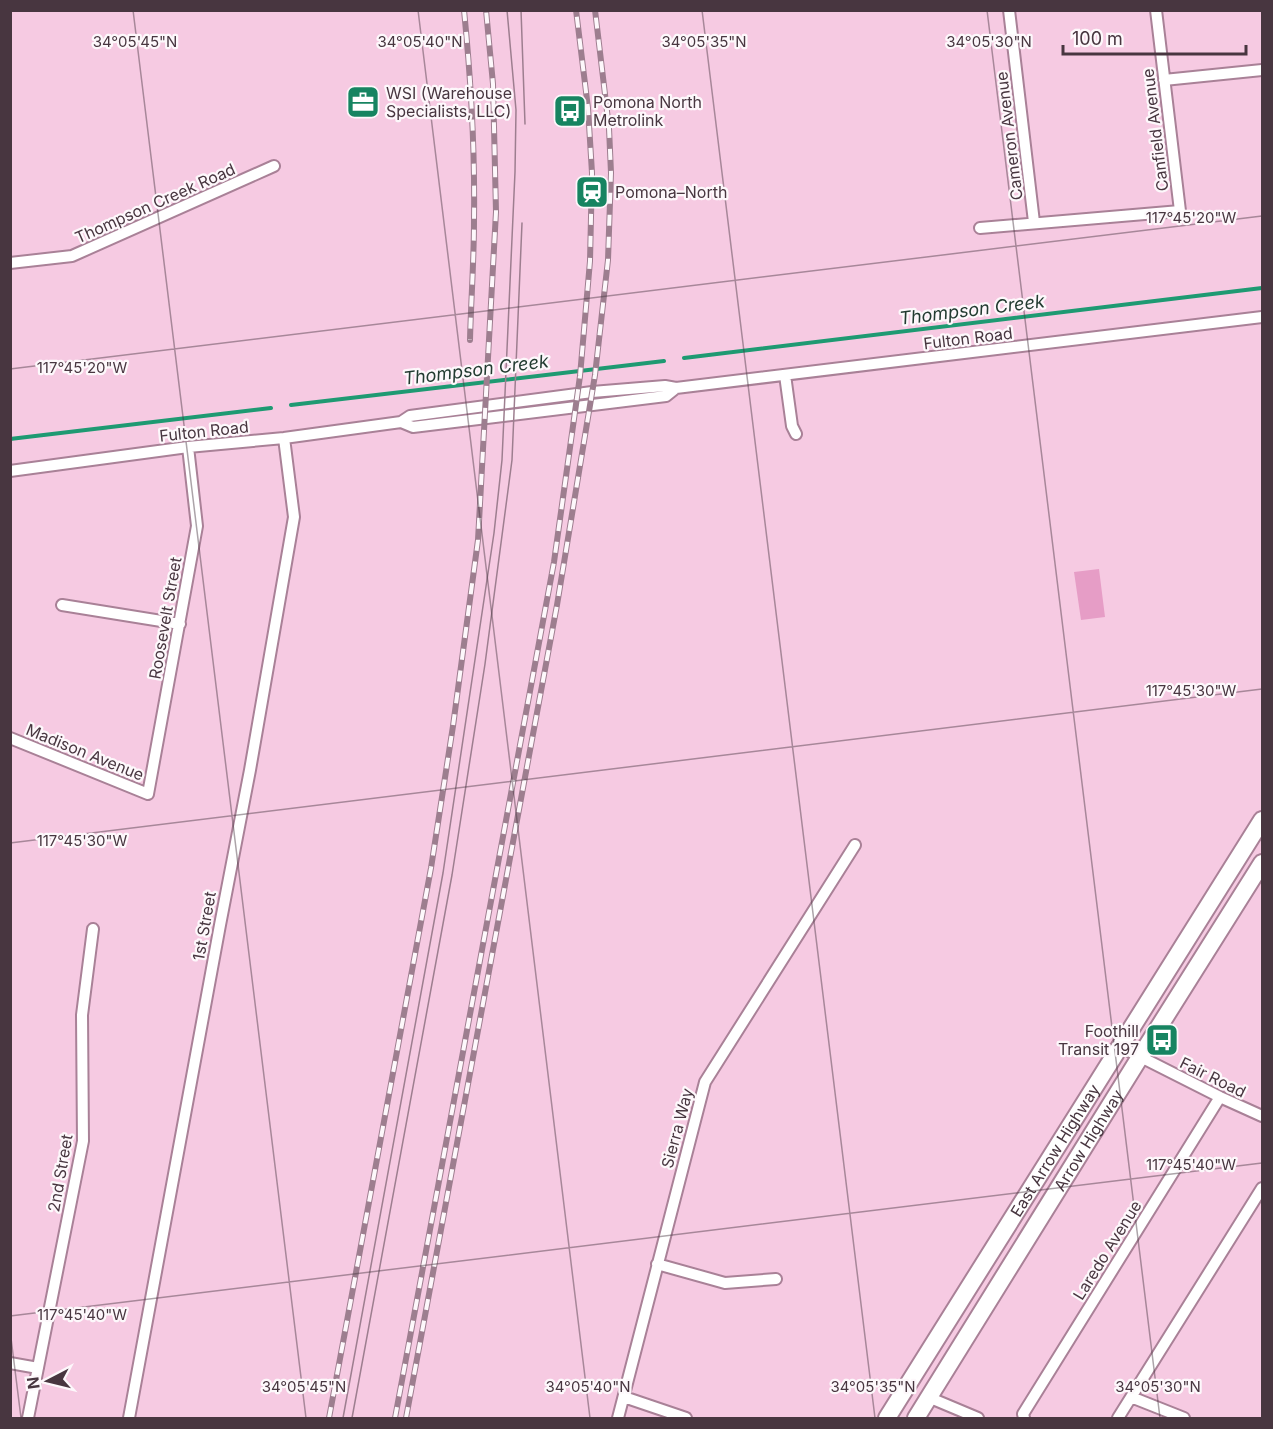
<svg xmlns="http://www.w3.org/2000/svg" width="1273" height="1429" font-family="Inter,sans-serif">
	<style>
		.green { fill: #e69dc6 }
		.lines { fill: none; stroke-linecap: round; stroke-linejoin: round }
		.stream { stroke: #1e9a72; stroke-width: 4 }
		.minor-casing { stroke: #a98197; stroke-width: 14 }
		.primary-casing { stroke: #a98197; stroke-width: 20 }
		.minor { stroke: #fff; stroke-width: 10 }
		.primary { stroke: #fff; stroke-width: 16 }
		.tram { stroke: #9d7e8f; stroke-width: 1.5 }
		.rail-casing { stroke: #9d7e8f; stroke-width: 6 }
		.rail { stroke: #fdf8fb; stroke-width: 4; stroke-dasharray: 11; stroke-linecap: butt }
		.ticks { fill: none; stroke: #483640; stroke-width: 1.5; stroke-opacity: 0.45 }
		.labels { text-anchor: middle; stroke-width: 4.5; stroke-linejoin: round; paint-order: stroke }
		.poi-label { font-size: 16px; fill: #483640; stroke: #fdf8fb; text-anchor: start }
		.street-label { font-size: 16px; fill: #483640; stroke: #fdf8fb }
		.water-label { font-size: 18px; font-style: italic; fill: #233b31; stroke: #fdf8fb }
		.ticks-label { font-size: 15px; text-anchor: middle; fill: #483640; stroke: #fdf8fb; stroke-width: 4.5; stroke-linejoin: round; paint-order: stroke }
	</style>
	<rect width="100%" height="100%" fill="#f6cae2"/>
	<!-- green -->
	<path class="green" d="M 1099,569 L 1105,617 L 1081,620 L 1074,572 Z"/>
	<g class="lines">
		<!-- stream -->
		<path class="stream" d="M 684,358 L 1262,288
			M 291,405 L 664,361
			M 10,439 L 271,408"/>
		<!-- minor casing -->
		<g class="minor-casing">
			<path id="minor" d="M 1009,10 L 1034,222
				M 1164,80 L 1262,70
				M 980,228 L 1180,211 L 1156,10
				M 10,263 L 72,256 L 274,166
				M 785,375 L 792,426 L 796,434
				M 401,422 L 413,427 L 666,396 L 676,388
				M 10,471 L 188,447 L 284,438 L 401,422 L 410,416 L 592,392 L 665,386 L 676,388 L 1262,317
				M 62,605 L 180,624
				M 10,738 L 148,794 L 197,526 L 188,447
				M 1119,1046 L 1220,1097 L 1262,1116
				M 657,1264 L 725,1283 L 776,1279
				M 10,1363 L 38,1368
				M 624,1397 L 686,1418
				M 928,1397 L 978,1418
				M 1131,1397 L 1184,1418
				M 28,1418 L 83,1141 L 82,1015 L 93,929
				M 129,1418 L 220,925 L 250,770 L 294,517 L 284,438
				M 618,1418 L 705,1082 L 855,845
				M 1024,1418 L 1023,1414 L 1220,1097
				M 1118,1418 L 1262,1188"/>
		</g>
		<!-- primary casing -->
		<g class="primary-casing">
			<g id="primary">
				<path id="s1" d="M 887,1418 L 1262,820"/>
				<path id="s2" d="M 916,1418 L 1140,1057 L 1262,863"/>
			</g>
		</g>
		<!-- minor -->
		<use href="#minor" class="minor"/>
		<!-- primary -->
		<use href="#primary" class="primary"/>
		<!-- tram -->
		<path class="tram" d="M 521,10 L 525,124
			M 343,1418 L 443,873 L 494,533 L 502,460 L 515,172 L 516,110 L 507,10
			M 352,1418 L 452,875 L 485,664 L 512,460 L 522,223"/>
		<!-- rail casing -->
		<g class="rail-casing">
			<path id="rail" d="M 464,10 C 471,80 475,150 474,221 C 474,260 471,300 470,340
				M 329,1418 L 431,868 L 453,726 L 478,540 L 496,212 L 493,84 L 486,10
				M 395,1418 L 554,562 L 580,376 L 590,261 L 592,173 L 588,108 L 576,10
				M 406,1418 L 557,605 L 595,375 L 608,260 L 611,173 L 609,128 L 595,10"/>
		</g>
		<!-- rail -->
		<use href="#rail" class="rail"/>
	</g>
	<!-- ticks -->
	<path class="ticks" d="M 133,10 L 306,1418M 418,10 L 590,1418M 702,10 L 875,1418M 987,10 L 1160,1418M 10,369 L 1262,216M 10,843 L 1262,689M 10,1316 L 1262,1163M 10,1330 L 21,1418"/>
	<!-- icons -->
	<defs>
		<g id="office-square" transform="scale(1.725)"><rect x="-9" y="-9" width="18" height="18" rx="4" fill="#178461" stroke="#fdf8fb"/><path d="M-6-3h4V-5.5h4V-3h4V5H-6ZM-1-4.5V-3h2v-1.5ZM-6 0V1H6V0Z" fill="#fff"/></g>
		<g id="bus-square" transform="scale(1.725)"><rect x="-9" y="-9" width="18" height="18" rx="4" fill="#178461" stroke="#fdf8fb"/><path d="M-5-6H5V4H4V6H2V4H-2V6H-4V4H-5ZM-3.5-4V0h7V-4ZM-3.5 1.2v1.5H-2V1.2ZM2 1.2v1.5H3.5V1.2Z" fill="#fff"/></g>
		<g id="station-square" transform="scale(1.725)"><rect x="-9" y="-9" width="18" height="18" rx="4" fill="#178461" stroke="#fdf8fb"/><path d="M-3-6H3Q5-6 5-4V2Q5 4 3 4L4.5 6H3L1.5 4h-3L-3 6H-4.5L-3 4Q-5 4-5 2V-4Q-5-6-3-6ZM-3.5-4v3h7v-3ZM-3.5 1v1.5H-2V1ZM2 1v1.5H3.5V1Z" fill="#fff"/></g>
	</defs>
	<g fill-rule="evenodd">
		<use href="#office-square" x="363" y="102"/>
		<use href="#bus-square" x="570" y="111"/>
		<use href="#station-square" x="592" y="192"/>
		<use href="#bus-square" x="1162" y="1040"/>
	</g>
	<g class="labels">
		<!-- poi labels -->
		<g class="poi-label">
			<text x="386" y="99">WSI (Warehouse<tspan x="386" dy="18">Specialists, LLC)</tspan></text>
			<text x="593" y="108">Pomona North<tspan x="593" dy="18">Metrolink</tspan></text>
			<text x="615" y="198">Pomona–North</text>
			<text x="1139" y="1037" text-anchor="end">Foothill<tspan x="1139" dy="18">Transit 197</tspan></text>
		</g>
		<!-- street labels -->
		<g class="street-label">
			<text transform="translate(1155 130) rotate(-97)" y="6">Canfield Avenue</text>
			<text transform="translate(1009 136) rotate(-97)" y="6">Cameron Avenue</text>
			<text transform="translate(155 203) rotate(-24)" y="6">Thompson Creek Road</text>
			<text transform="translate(968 338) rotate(-7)" y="6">Fulton Road</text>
			<text transform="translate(204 431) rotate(-6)" y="6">Fulton Road</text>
			<text transform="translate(165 618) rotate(-80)" y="6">Roosevelt Street</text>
			<text transform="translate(85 752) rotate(22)" y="6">Madison Avenue</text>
			<text transform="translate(204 926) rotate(-80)" y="6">1st Street</text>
			<text transform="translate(1213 1077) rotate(26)" y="6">Fair Road</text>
			<text transform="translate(677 1128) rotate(-75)" y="6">Sierra Way</text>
			<text dy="6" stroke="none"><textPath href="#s2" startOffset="327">Arrow Highway</textPath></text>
			<text dy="6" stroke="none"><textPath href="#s1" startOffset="316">East Arrow Highway</textPath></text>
			<text transform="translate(60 1173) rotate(-80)" y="6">2nd Street</text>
			<text transform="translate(1107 1250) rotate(-58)" y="6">Laredo Avenue</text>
		</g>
		<!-- water labels -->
		<g class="water-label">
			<text transform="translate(972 310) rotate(-7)" y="6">Thompson Creek</text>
			<text transform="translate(476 370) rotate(-7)" y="6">Thompson Creek</text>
		</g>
	</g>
	<g class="ticks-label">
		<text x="135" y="47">34°05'45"N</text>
		<text x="420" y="47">34°05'40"N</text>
		<text x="704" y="47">34°05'35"N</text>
		<text x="989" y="47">34°05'30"N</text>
		<text x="1191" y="223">117°45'20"W</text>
		<text x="82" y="373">117°45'20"W</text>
		<text x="1191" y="696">117°45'30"W</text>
		<text x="82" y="846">117°45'30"W</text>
		<text x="1191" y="1170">117°45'40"W</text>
		<text x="82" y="1320">117°45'40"W</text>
		<text x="304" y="1392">34°05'45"N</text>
		<text x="588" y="1392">34°05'40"N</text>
		<text x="873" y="1392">34°05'35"N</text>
		<text x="1158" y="1392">34°05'30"N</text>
	</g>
	<!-- border -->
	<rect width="1273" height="1429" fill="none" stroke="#483640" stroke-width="24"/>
	<!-- north arrow -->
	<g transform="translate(48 1381) rotate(263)" stroke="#fdf8fb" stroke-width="4.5" paint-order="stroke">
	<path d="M0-4.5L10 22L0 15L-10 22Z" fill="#483640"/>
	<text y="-9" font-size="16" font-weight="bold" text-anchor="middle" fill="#483640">N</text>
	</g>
	<!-- scale -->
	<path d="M1063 45v9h183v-9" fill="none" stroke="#483640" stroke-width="3"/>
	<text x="1072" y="45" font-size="18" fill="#483640" stroke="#fdf8fb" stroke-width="4.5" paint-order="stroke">100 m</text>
</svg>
